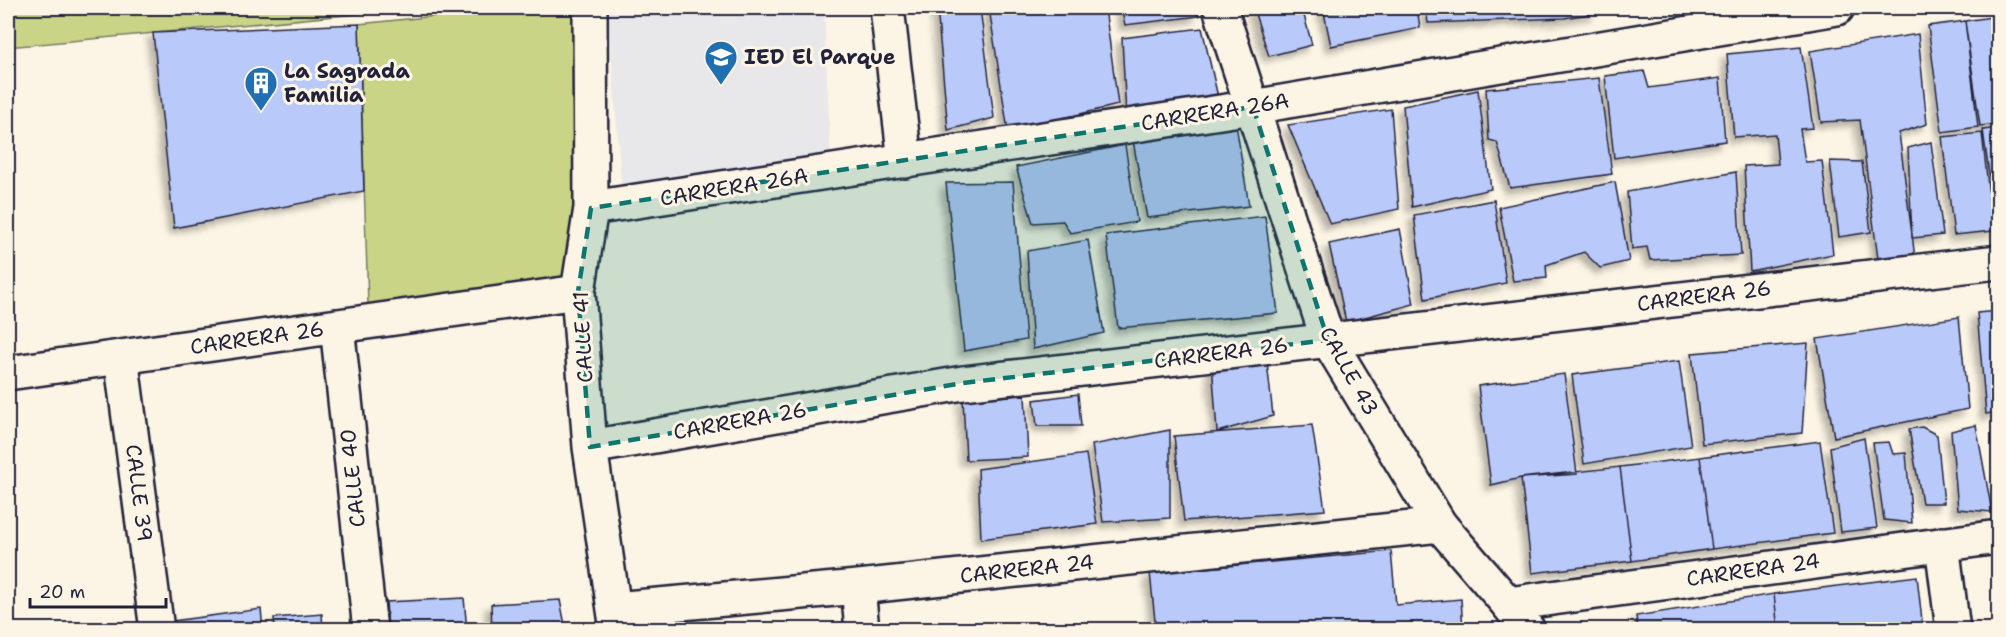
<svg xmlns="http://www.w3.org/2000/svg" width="2006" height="637" font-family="'Shantell Sans',sans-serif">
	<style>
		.built { fill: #e8e8eb }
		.green { fill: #c9d487; stroke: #767b61; stroke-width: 1.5 }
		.building { fill: #b9c9f9; stroke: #22223b; stroke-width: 1.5; filter: url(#shadow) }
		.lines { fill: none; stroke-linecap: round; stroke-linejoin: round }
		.street-casing { stroke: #22223b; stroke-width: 38 }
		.secondary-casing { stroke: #22223b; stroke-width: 38 }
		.street { stroke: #fcf5e5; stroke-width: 33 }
		.secondary { stroke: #fcf5e5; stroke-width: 33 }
		.marked { fill: #0f766e; fill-opacity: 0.2; stroke: #0f766e; stroke-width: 4.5; stroke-dasharray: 12 8; stroke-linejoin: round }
		.labels { text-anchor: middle; stroke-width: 6; stroke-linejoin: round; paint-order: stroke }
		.poi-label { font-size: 21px; font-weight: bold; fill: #22223b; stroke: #fcf5e5; text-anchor: start }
		.street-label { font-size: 21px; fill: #22223b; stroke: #fcf5e5 }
	</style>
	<defs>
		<filter id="shadow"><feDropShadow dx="-5.5" dy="5.5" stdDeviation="3" flood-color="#0004"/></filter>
	</defs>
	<rect width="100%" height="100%" fill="#fcf5e5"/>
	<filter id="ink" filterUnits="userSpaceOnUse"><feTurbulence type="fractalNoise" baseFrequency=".0167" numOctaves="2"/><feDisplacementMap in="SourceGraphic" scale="12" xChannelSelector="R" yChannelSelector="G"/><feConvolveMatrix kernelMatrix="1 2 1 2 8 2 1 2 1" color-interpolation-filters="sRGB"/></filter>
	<g filter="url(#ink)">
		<!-- built -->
		<path class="built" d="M 608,8 L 824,8 L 831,164 L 622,194 Z"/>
		<!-- green -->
		<path class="green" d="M 8,8 L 420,8 L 8,47 Z
			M 514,8 L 578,8 L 581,163 L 570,281 L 368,304 L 359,24 Z"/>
		<!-- building -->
		<path class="building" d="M 937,8 L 980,8 L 994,118 L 948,130 Z
			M 989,8 L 1105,8 L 1118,105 L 1008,131 Z
			M 1121,8 L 1196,8 L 1199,16 L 1125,25 Z
			M 1253,8 L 1302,8 L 1312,45 L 1269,56 Z
			M 1323,8 L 1417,8 L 1420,28 L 1331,46 Z
			M 1426,8 L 1596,8 L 1597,13 L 1564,18 L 1428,23 Z
			M 1998,16 L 1998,124 L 1980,126 L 1965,21 Z
			M 1965,21 L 1978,127 L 1942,132 L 1928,26 Z
			M 359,24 L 364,191 L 174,228 L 153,33 Z
			M 1202,28 L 1218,97 L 1126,117 L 1122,38 Z
			M 1918,34 L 1927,124 L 1899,133 L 1915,258 L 1878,259 L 1860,120 L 1821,122 L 1810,51 Z
			M 1801,47 L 1813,128 L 1800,129 L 1805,162 L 1822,161 L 1833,254 L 1750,271 L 1744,166 L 1778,164 L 1775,134 L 1734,137 L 1727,54 Z
			M 1644,71 L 1649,88 L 1720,78 L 1725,141 L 1614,158 L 1605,76 Z
			M 1599,78 L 1612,174 L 1510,188 L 1497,142 L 1489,140 L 1486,89 Z
			M 1478,90 L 1491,189 L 1412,207 L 1403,106 Z
			M 1391,109 L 1399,209 L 1330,224 L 1288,125 Z
			M 1235,118 L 1249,206 L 1147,218 L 1133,141 Z
			M 1998,128 L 1998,232 L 1997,232 L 1983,130 Z
			M 1982,133 L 1993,231 L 1954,235 L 1942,137 Z
			M 1931,142 L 1943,235 L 1912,238 L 1908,148 Z
			M 1125,145 L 1137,222 L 1070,233 L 1063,221 L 1033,223 L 1016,167 Z
			M 1830,161 L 1862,162 L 1871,232 L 1839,237 Z
			M 1736,172 L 1741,255 L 1650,260 L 1647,247 L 1632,249 L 1627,192 Z
			M 1013,182 L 1026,340 L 964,351 L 946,183 Z
			M 1615,182 L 1629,261 L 1600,268 L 1584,252 L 1546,265 L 1547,278 L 1513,281 L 1499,207 Z
			M 1494,200 L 1506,283 L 1425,299 L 1414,215 Z
			M 1265,216 L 1278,313 L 1118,328 L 1106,235 Z
			M 1400,229 L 1414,304 L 1346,322 L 1329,244 Z
			M 1088,240 L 1104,333 L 1033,349 L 1027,251 Z
			M 1998,311 L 1998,412 L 1986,414 L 1977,313 Z
			M 1959,317 L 1968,409 L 1834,437 L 1817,339 Z
			M 1808,343 L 1802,433 L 1702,444 L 1692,353 Z
			M 1266,353 L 1273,416 L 1217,432 L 1212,363 Z
			M 1679,361 L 1691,446 L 1584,464 L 1572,375 Z
			M 1564,374 L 1577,474 L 1521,478 L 1491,485 L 1478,386 Z
			M 1078,394 L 1081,426 L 1037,426 L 1034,400 Z
			M 1025,395 L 1028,457 L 966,460 L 963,399 Z
			M 1312,425 L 1325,510 L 1184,521 L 1174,436 Z
			M 1976,425 L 1992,512 L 1958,509 L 1951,431 Z
			M 1922,427 L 1937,435 L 1944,503 L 1922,503 L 1909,429 Z
			M 1170,430 L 1170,518 L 1103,522 L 1092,445 Z
			M 1864,438 L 1877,528 L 1841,532 L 1830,447 Z
			M 1820,441 L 1833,533 L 1712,549 L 1700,457 Z
			M 1889,442 L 1893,454 L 1906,453 L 1912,523 L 1884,520 L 1873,443 Z
			M 1086,454 L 1097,524 L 981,539 L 978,469 Z
			M 1700,457 L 1712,549 L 1632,561 L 1620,467 Z
			M 1620,467 L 1632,561 L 1532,573 L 1521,478 Z
			M 1391,551 L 1396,605 L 1461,599 L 1463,630 L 1156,630 L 1150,573 Z
			M 1917,576 L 1923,630 L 1778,630 L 1774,594 Z
			M 1774,594 L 1778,630 L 1638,630 L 1636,616 Z
			M 464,598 L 467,630 L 388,630 L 386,602 Z
			M 560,600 L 566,630 L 492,630 L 491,604 Z
			M 261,609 L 263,630 L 174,630 L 173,621 Z
			M 322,614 L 323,630 L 275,630 L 274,618 Z"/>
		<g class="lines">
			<!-- street casing -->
			<g class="street-casing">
				<path id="street" d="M 590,8 L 591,208 L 578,292 L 590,447 L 617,630
					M 887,8 L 905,161
					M 591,208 L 1253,107 L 1837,8
					M 337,326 L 370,630
					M 121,357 L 157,630
					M 8,373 L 578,292
					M 590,447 L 963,383 L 1998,262
					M 1942,544 L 1953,630
					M 858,587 L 862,630
					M 1508,604 L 1998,537
					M 614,609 L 858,587 L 1440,525"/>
			</g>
			<!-- secondary casing -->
			<g class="secondary-casing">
				<path id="secondary" d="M 1220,8 L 1328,340 L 1440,525 L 1508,604 L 1528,630"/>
			</g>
			<!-- street -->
			<use href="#street" class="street"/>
			<!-- secondary -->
			<use href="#secondary" class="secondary"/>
		</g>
	</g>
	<!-- marked area -->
	<path class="marked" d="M 1253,107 L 1328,340 L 963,383 L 590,447 L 578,292 L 591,208 Z"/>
	<!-- icons -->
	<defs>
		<g id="school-pin" transform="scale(1.725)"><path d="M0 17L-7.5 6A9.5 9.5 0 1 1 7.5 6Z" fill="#1f6fb2" stroke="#fcf5e5"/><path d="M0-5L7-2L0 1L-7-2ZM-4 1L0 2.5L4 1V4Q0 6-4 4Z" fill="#fff"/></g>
		<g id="building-pin" transform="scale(1.725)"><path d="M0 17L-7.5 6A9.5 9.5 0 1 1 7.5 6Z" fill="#1f6fb2" stroke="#fcf5e5"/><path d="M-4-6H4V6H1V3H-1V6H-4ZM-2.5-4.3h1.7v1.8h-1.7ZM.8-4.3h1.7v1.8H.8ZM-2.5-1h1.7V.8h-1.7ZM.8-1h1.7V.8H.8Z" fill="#fff"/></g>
	</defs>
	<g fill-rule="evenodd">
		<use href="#school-pin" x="721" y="57"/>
		<use href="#building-pin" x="261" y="83"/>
	</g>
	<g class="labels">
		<!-- poi labels -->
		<g class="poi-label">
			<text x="744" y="64">IED El Parque</text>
			<text x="284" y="78">La Sagrada<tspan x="284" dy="24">Familia</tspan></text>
		</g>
		<!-- street labels -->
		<g class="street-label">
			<text transform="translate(1215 112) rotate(-9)" y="7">CARRERA 26A</text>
			<text transform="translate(734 187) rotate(-9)" y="7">CARRERA 26A</text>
			<text transform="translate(1704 296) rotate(-7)" y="7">CARRERA 26</text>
			<text transform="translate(583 337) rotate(-93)" y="7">CALLE 41</text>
			<text transform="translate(257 338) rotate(-8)" y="7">CARRERA 26</text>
			<text transform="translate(1221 353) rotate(-7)" y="7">CARRERA 26</text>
			<text transform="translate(1349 371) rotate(61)" y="7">CALLE 43</text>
			<text transform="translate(740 421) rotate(-10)" y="7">CARRERA 26</text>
			<text transform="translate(353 478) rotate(-96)" y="7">CALLE 40</text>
			<text transform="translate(139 493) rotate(83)" y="7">CALLE 39</text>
			<text transform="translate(1027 569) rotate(-6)" y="7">CARRERA 24</text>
			<text transform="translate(1753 570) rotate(-8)" y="7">CARRERA 24</text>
		</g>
	</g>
	<!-- margin -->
	<rect width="2006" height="637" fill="none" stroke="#fcf5e5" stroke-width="30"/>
	<rect x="15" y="15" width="1976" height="607" fill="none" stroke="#22223b" stroke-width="2" filter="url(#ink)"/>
	<!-- scale -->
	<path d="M30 598v9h136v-9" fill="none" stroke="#22223b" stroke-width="3"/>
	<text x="39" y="598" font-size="18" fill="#22223b" stroke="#fcf5e5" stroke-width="4.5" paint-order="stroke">20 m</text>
</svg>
